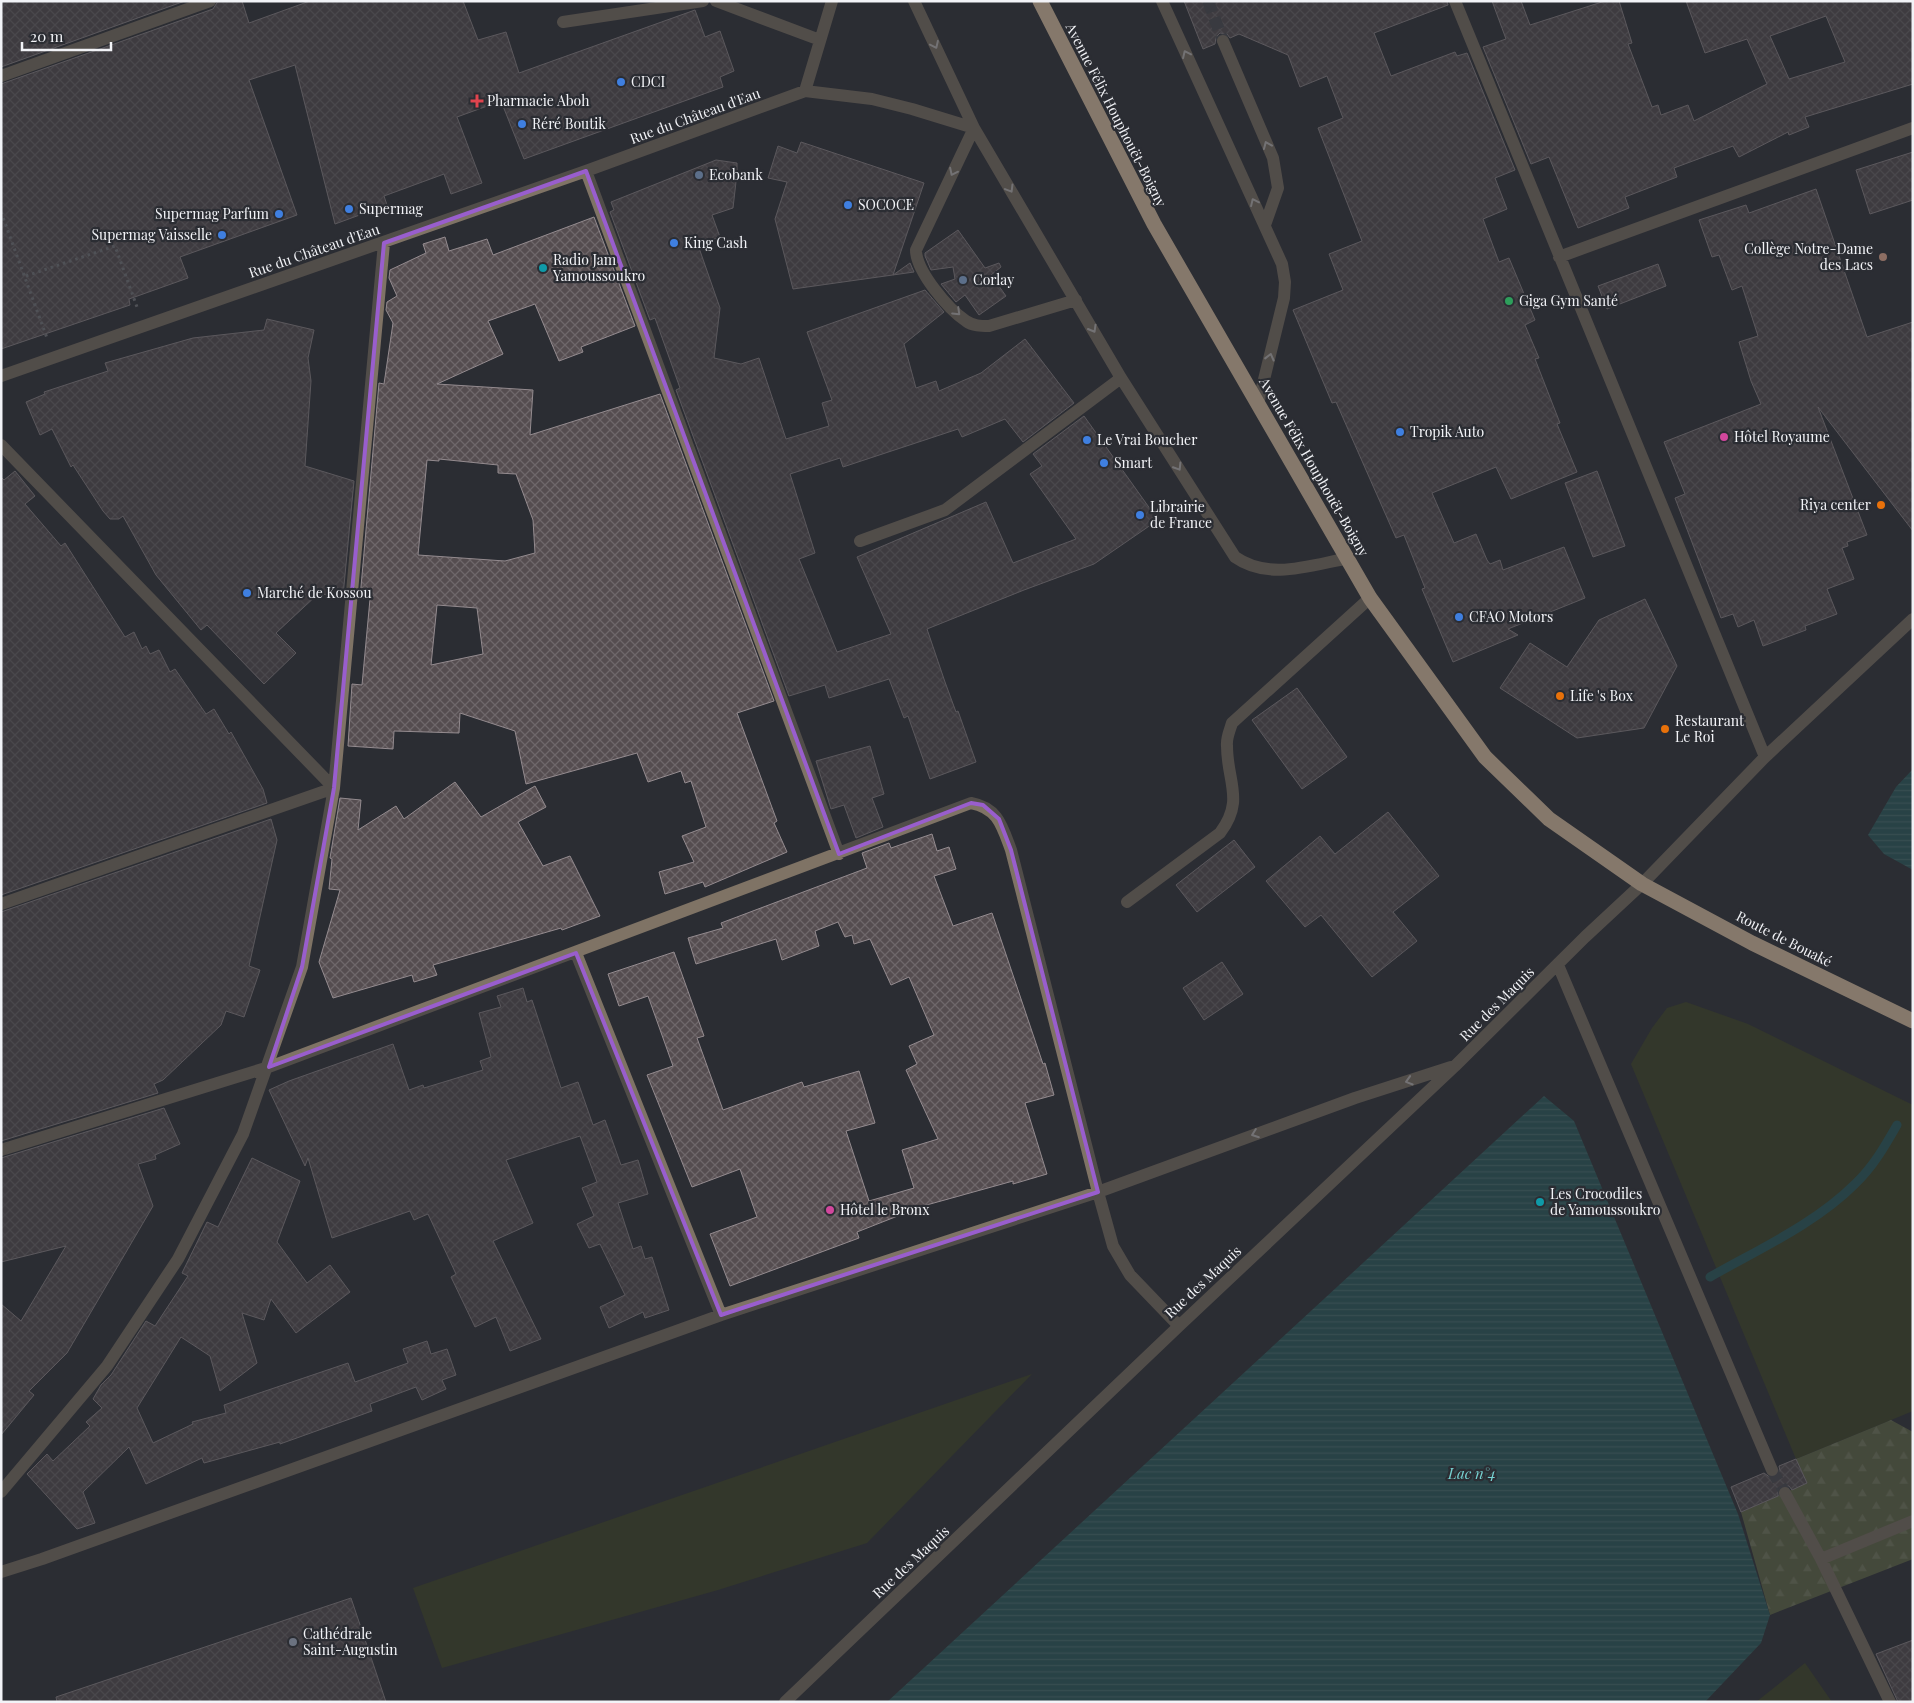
<svg xmlns="http://www.w3.org/2000/svg" width="1914" height="1703" font-family="'Playfair Display',serif">
	<style>
		.green { fill: #3c4322 }
		.forest { fill: url(#forest-firs) }
		.water { fill: url(#water-rules) }
		.lines { fill: none; stroke-linecap: round; stroke-linejoin: round }
		.stream { stroke: #255c5d; stroke-width: 9 }
		.building { fill: url(#building-cross-hatch); stroke: #948b8f; fill-rule: evenodd }
		.minor-tunnel { stroke: #494b50; stroke-width: 12; stroke-dasharray: 12 6; stroke-linecap: butt }
		.path { stroke: #7b7c82; stroke-width: 3; stroke-dasharray: 2.5 4; stroke-linecap: butt }
		.minor { stroke: #7f7365; stroke-width: 12 }
		.highway { stroke: #f2d3b0; stroke-width: 15 }
		.oneway { stroke: #cac6c4 }
		.marked { fill: none; stroke: #995ecd; stroke-width: 4; stroke-linejoin: round }
		.shop-dot { fill: #3f7fe0; stroke: #2b2d33; stroke-width: 2 }
		.health-dot { fill: #e0444e; stroke: #2b2d33; stroke-width: 2 }
		.service-dot { fill: #5c6f8a; stroke: #2b2d33; stroke-width: 2 }
		.education-dot { fill: #8d6e63; stroke: #2b2d33; stroke-width: 2 }
		.culture-dot { fill: #0f9aa8; stroke: #2b2d33; stroke-width: 2 }
		.leisure-dot { fill: #2e9e5b; stroke: #2b2d33; stroke-width: 2 }
		.hotel-dot { fill: #d1479c; stroke: #2b2d33; stroke-width: 2 }
		.food-dot { fill: #e8710a; stroke: #2b2d33; stroke-width: 2 }
		.worship-dot { fill: #6b7280; stroke: #2b2d33; stroke-width: 2 }
		.labels { text-anchor: middle; stroke-width: 4.5; stroke-linejoin: round; paint-order: stroke }
		.poi-label { font-size: 14px; fill: #f2f3f7; stroke: #2b2d33; text-anchor: start }
		.street-label { font-size: 14px; fill: #f2f3f7; stroke: #2b2d33 }
		.water-label { font-size: 15px; font-style: italic; fill: #76d1d1; stroke: #2b2d33 }
	</style>
	<defs>
		<pattern id="forest-firs" width="22" height="20" patternUnits="userSpaceOnUse" patternTransform="scale(1.25)"><rect width="22" height="20" fill="#636b45"/><path d="M5 1l3.5 6h-7zM16 11l3.5 6h-7z" fill="#7a8161"/></pattern>
		<pattern id="water-rules" width="6" height="5" patternUnits="userSpaceOnUse" patternTransform="scale(1.25)"><rect width="6" height="5" fill="#255c5d"/><path d="M0 2.5h6" fill="none" stroke="#457475"/></pattern>
		<pattern id="building-cross-hatch" width="8" height="8" patternUnits="userSpaceOnUse" patternTransform="scale(1.25)"><rect width="8" height="8" fill="#554d50"/><path d="M0 0l8 8M0 8l8-8" fill="none" stroke="#6e676a"/></pattern>
	</defs>
	<rect width="100%" height="100%" fill="#2b2d33"/>
	<!-- green -->
	<path class="green" d="M 1686,1002 L 1748,1024 L 1913,1105 L 1913,1411 L 1796,1459 L 1631,1064 L 1652,1028 L 1667,1008 Z
		M 1032,1374 L 867,1543 L 718,1590 L 442,1668 L 413,1588 Z
		M 1805,1663 L 1832,1702 L 1756,1702 Z"/>
	<!-- forest -->
	<path class="forest" d="M 1891,1420 L 1913,1432 L 1913,1559 L 1770,1615 L 1741,1512 L 1807,1483 L 1796,1459 Z"/>
	<!-- water -->
	<path class="water" d="M 1913,769 L 1913,870 L 1884,854 L 1868,835 L 1896,787 Z
		M 1544,1096 L 1574,1121 L 1738,1514 L 1770,1615 L 1761,1643 L 1705,1702 L 887,1702 Z"/>
	<g class="lines">
		<!-- stream -->
		<path class="stream" d="M 1710,1277 C 1759,1249 1815,1224 1855,1184 C 1873,1167 1885,1146 1897,1125"/>
	</g>
	<!-- building -->
	<path class="building" d="M 1,1 L 185,1 L 1,67 Z
		M 218,1 L 242,1 L 249,23 L 310,1 L 463,1 L 478,40 L 506,32 L 519,73 L 695,10 L 705,37 L 720,31 L 734,71 L 720,77 L 723,87 L 524,159 L 501,101 L 457,117 L 482,183 L 451,194 L 444,174 L 384,196 L 387,205 L 335,224 L 295,65 L 249,80 L 297,215 L 180,257 L 188,278 L 129,299 L 130,305 L 1,349 L 1,84 L 213,9 Z
		M 1184,1 L 1447,1 L 1448,5 L 1374,33 L 1391,76 L 1455,52 L 1457,56 L 1467,53 L 1515,170 L 1495,178 L 1507,209 L 1483,219 L 1499,262 L 1509,258 L 1535,320 L 1525,325 L 1539,358 L 1535,359 L 1560,423 L 1557,424 L 1577,472 L 1511,499 L 1496,467 L 1432,493 L 1454,543 L 1476,534 L 1487,560 L 1490,564 L 1500,560 L 1503,570 L 1564,547 L 1585,598 L 1508,629 L 1518,635 L 1453,662 L 1422,589 L 1425,588 L 1404,535 L 1396,538 L 1336,402 L 1332,403 L 1293,310 L 1343,290 L 1329,254 L 1362,241 L 1318,128 L 1343,118 L 1327,76 L 1300,87 L 1288,55 L 1239,34 L 1230,38 L 1227,34 L 1220,33 L 1216,37 L 1215,44 L 1203,49 Z
		M 1492,1 L 1521,1 L 1530,25 L 1605,1 L 1619,1 L 1632,43 L 1628,44 L 1652,107 L 1658,105 L 1661,115 L 1688,105 L 1694,121 L 1767,84 L 1747,39 L 1705,53 L 1686,1 L 1913,1 L 1913,84 L 1805,117 L 1809,127 L 1789,135 L 1788,132 L 1739,157 L 1733,146 L 1674,168 L 1677,177 L 1625,197 L 1629,208 L 1578,228 L 1549,157 L 1531,164 L 1483,47 L 1506,39 ZM 1826,16 L 1845,62 L 1789,79 L 1770,36 Z
		M 801,142 L 924,183 L 893,275 L 910,263 L 914,272 L 793,289 L 775,219 L 787,182 L 768,178 L 778,146 L 797,153 Z
		M 1913,152 L 1913,200 L 1870,214 L 1856,170 Z
		M 716,160 L 737,163 L 737,173 L 733,208 L 712,215 L 720,237 L 698,245 L 720,308 L 714,358 L 741,364 L 759,358 L 786,439 L 829,426 L 822,403 L 832,400 L 807,332 L 925,290 L 944,312 L 904,344 L 916,388 L 936,381 L 939,391 L 981,373 L 1025,339 L 1074,403 L 1023,442 L 1005,419 L 962,437 L 958,429 L 843,467 L 840,458 L 790,474 L 815,553 L 799,559 L 837,652 L 891,634 L 857,557 L 986,502 L 1013,563 L 1076,539 L 1030,474 L 1042,466 L 1033,454 L 1084,416 L 1158,520 L 1094,564 L 1024,590 L 927,629 L 945,682 L 956,712 L 958,711 L 976,762 L 930,779 L 908,716 L 904,718 L 889,679 L 829,698 L 825,685 L 789,696 L 676,390 L 680,388 L 655,318 L 650,320 L 610,212 L 614,210 L 611,202 Z
		M 1816,189 L 1867,337 L 1913,322 L 1913,531 L 1818,407 L 1867,535 L 1847,542 L 1848,546 L 1842,548 L 1854,579 L 1827,589 L 1837,614 L 1805,626 L 1806,630 L 1763,646 L 1754,620 L 1738,627 L 1733,614 L 1721,618 L 1675,498 L 1685,494 L 1664,442 L 1761,404 L 1751,381 L 1739,342 L 1758,336 L 1742,286 L 1732,290 L 1719,255 L 1712,257 L 1699,220 L 1746,205 L 1749,213 Z
		M 594,217 L 635,326 L 581,347 L 583,352 L 559,361 L 535,304 L 488,321 L 503,354 L 437,384 L 533,390 L 530,435 L 660,394 L 774,701 L 737,713 L 777,821 L 774,823 L 787,852 L 705,887 L 703,882 L 665,894 L 659,872 L 694,862 L 682,836 L 706,827 L 691,781 L 685,783 L 681,771 L 648,782 L 637,753 L 526,784 L 515,731 L 460,713 L 459,733 L 394,731 L 393,749 L 348,746 L 352,684 L 362,685 L 370,599 L 360,598 L 379,383 L 384,384 L 393,323 L 386,310 L 387,302 L 397,296 L 389,278 L 390,270 L 426,253 L 423,244 L 445,237 L 449,251 L 487,239 L 493,255 ZM 439,459 L 498,465 L 498,473 L 516,474 L 533,520 L 535,553 L 505,561 L 418,555 L 427,460 L 439,461 ZM 437,605 L 477,608 L 483,654 L 431,665 Z
		M 958,230 L 985,268 L 999,263 L 1001,267 L 991,275 L 1006,296 L 979,315 L 965,295 L 956,302 L 941,284 L 955,279 L 953,267 L 931,270 L 925,256 L 925,253 Z
		M 1658,264 L 1666,286 L 1607,309 L 1598,286 Z
		M 267,319 L 314,330 L 308,358 L 311,381 L 305,466 L 354,481 L 343,596 L 318,594 L 276,633 L 296,653 L 264,684 L 207,625 L 201,630 L 156,575 L 123,516 L 119,519 L 110,519 L 103,511 L 73,465 L 71,467 L 52,429 L 40,435 L 26,402 L 45,394 L 44,392 L 108,371 L 105,363 L 193,338 L 264,330 Z
		M 15,471 L 35,496 L 25,504 L 61,546 L 65,543 L 125,637 L 134,632 L 142,649 L 146,646 L 150,654 L 159,650 L 170,672 L 175,669 L 206,714 L 214,709 L 229,734 L 231,732 L 263,789 L 267,803 L 1,895 L 1,477 L 4,480 Z
		M 1597,471 L 1625,546 L 1593,557 L 1565,483 Z
		M 1645,599 L 1677,666 L 1644,728 L 1577,738 L 1500,688 L 1530,643 L 1567,667 L 1599,620 Z
		M 1297,688 L 1347,757 L 1302,789 L 1252,720 Z
		M 870,746 L 884,794 L 872,798 L 883,827 L 856,838 L 844,805 L 831,809 L 816,761 Z
		M 455,782 L 481,817 L 535,786 L 546,807 L 518,822 L 543,866 L 570,856 L 600,916 L 562,930 L 561,928 L 433,965 L 437,975 L 414,982 L 412,975 L 333,998 L 319,962 L 340,890 L 329,889 L 332,859 L 330,858 L 340,798 L 361,800 L 358,830 L 396,806 L 404,819 Z
		M 1388,812 L 1439,876 L 1393,912 L 1417,941 L 1372,977 L 1321,915 L 1305,927 L 1266,881 L 1320,836 L 1335,854 Z
		M 271,819 L 277,840 L 249,966 L 260,970 L 244,1017 L 226,1011 L 221,1025 L 163,1080 L 154,1084 L 158,1093 L 1,1141 L 1,912 Z
		M 932,834 L 937,851 L 949,847 L 956,869 L 934,876 L 953,926 L 992,913 L 1043,1064 L 1045,1063 L 1054,1095 L 1025,1103 L 1047,1174 L 1013,1184 L 1013,1181 L 923,1206 L 857,1232 L 859,1238 L 730,1286 L 710,1234 L 757,1217 L 740,1169 L 692,1187 L 647,1075 L 673,1066 L 648,996 L 619,1006 L 608,974 L 674,952 L 704,1036 L 697,1038 L 723,1110 L 802,1082 L 804,1087 L 859,1071 L 875,1123 L 846,1131 L 869,1201 L 914,1188 L 902,1150 L 938,1139 L 906,1070 L 917,1064 L 909,1046 L 934,1035 L 909,977 L 891,985 L 870,939 L 854,944 L 852,935 L 845,937 L 838,922 L 815,931 L 819,946 L 782,960 L 776,939 L 696,964 L 688,938 L 723,928 L 721,923 L 867,868 L 862,853 L 889,843 L 891,848 Z
		M 1234,840 L 1255,867 L 1197,912 L 1176,885 Z
		M 1222,962 L 1243,994 L 1204,1020 L 1183,988 Z
		M 523,988 L 527,1002 L 532,1000 L 561,1088 L 578,1082 L 593,1125 L 605,1120 L 621,1165 L 638,1160 L 648,1194 L 618,1203 L 633,1249 L 641,1246 L 645,1259 L 652,1257 L 669,1310 L 645,1318 L 643,1312 L 609,1328 L 600,1307 L 625,1295 L 600,1244 L 589,1248 L 577,1224 L 594,1216 L 582,1188 L 597,1182 L 580,1136 L 506,1160 L 533,1223 L 493,1241 L 541,1339 L 510,1351 L 496,1317 L 475,1327 L 451,1277 L 456,1274 L 428,1214 L 414,1220 L 410,1211 L 332,1238 L 308,1158 L 305,1166 L 269,1090 L 289,1081 L 393,1044 L 409,1090 L 423,1085 L 424,1088 L 483,1070 L 480,1061 L 491,1057 L 479,1013 L 501,1007 L 497,996 Z
		M 164,1108 L 180,1144 L 155,1155 L 156,1159 L 138,1164 L 153,1206 L 67,1353 L 29,1391 L 34,1395 L 1,1435 L 1,1304 L 21,1321 L 66,1246 L 1,1262 L 1,1158 Z
		M 252,1158 L 300,1181 L 277,1242 L 307,1283 L 330,1265 L 350,1292 L 296,1333 L 271,1299 L 264,1320 L 242,1313 L 257,1363 L 220,1391 L 210,1356 L 181,1337 L 137,1408 L 153,1443 L 193,1424 L 192,1422 L 226,1413 L 224,1405 L 348,1363 L 355,1382 L 408,1363 L 403,1349 L 427,1341 L 431,1354 L 447,1349 L 456,1375 L 442,1380 L 446,1389 L 422,1400 L 416,1387 L 370,1404 L 372,1411 L 280,1444 L 280,1442 L 204,1463 L 202,1458 L 146,1484 L 129,1447 L 83,1492 L 95,1523 L 77,1529 L 27,1474 L 47,1454 L 53,1461 L 90,1426 L 86,1422 L 102,1408 L 93,1399 L 101,1385 L 111,1375 L 146,1321 L 155,1326 L 188,1276 L 182,1273 L 207,1222 L 218,1227 Z
		M 1796,1459 L 1807,1483 L 1792,1490 L 1789,1486 L 1782,1486 L 1778,1489 L 1778,1496 L 1741,1512 L 1731,1487 L 1764,1473 L 1771,1478 L 1776,1477 L 1780,1471 L 1779,1466 Z
		M 351,1598 L 386,1702 L 57,1702 L 56,1697 Z
		M 1913,1640 L 1913,1702 L 1898,1702 L 1876,1654 Z"/>
	<g class="lines">
		<!-- minor-tunnel -->
		<path class="minor-tunnel" d="M 1208,1 L 1223,41
			M 1772,1470 L 1785,1493"/>
		<!-- path -->
		<path class="path" d="M 1,212 L 47,338
			M 26,276 L 115,246 L 137,307"/>
		<!-- minor -->
		<path class="minor" d="M 716,1 L 820,40
			M 914,1 L 974,128 L 1121,378 L 1235,557 C 1269,581 1311,565 1349,558
			M 1162,1 L 1282,264 L 1285,282 L 1284,298 L 1258,404
			M 1455,1 L 1765,757
			M 563,22 L 703,1
			M 1223,41 L 1273,158 L 1278,188 L 1265,225
			M 1,76 L 210,1
			M 805,91 L 832,1
			M 586,171 L 839,854
			M 1559,257 L 1913,128
			M 1,376 L 586,171 L 805,91 L 872,99 L 912,109 L 974,128 L 916,250 C 916,271 948,309 966,321 C 973,326 981,326 989,326 L 1076,300
			M 1,445 L 334,788 L 1,904
			M 860,541 L 945,510 L 1121,378
			M 1127,902 L 1220,833 C 1245,800 1227,782 1227,746 C 1226,738 1230,730 1232,723 L 1370,598
			M 576,953 L 721,1315
			M 1558,965 L 1772,1470
			M 1,1150 L 269,1067 L 971,803 C 998,808 1002,826 1011,850 L 1098,1192 L 1113,1246 L 1130,1275 L 1179,1326
			M 1,1492 L 107,1366 L 178,1259 L 243,1134 L 302,967 L 334,788 L 384,243
			M 1785,1493 L 1821,1559 L 1890,1702
			M 1821,1559 L 1913,1521
			M 1,1572 L 42,1559 L 721,1315 L 1098,1192 L 1355,1098 L 1451,1067
			M 785,1702 L 1179,1326 L 1455,1066 L 1585,937 L 1642,884 L 1765,757 L 1913,619"/>
		<!-- highway -->
		<path class="highway" d="M 1040,1 L 1154,224 L 1370,598 L 1485,757 L 1549,819 L 1642,884 L 1752,943 L 1913,1021"/>
	</g>
	<!-- one-way arrows -->
	<defs><path id="oneway-chevron" d="M-2-3.5L2.5 0L-2 3.5" fill="none" stroke-width="1.6" stroke-linecap="round" stroke-linejoin="round" transform="scale(1.25)"/></defs>
	<g class="oneway">
		<use href="#oneway-chevron" transform="translate(935 45) rotate(65)"/>
		<use href="#oneway-chevron" transform="translate(1186 54) rotate(-115)"/>
		<use href="#oneway-chevron" transform="translate(1267 145) rotate(-113)"/>
		<use href="#oneway-chevron" transform="translate(953 172) rotate(116)"/>
		<use href="#oneway-chevron" transform="translate(1010 189) rotate(59)"/>
		<use href="#oneway-chevron" transform="translate(1254 202) rotate(-115)"/>
		<use href="#oneway-chevron" transform="translate(957 312) rotate(44)"/>
		<use href="#oneway-chevron" transform="translate(1093 329) rotate(60)"/>
		<use href="#oneway-chevron" transform="translate(1270 357) rotate(-76)"/>
		<use href="#oneway-chevron" transform="translate(1178 467) rotate(58)"/>
		<use href="#oneway-chevron" transform="translate(1409 1081) rotate(163)"/>
		<use href="#oneway-chevron" transform="translate(1255 1134) rotate(160)"/>
	</g>
	<!-- marked area -->
	<path d="M0 0H1914V1703H0ZM 586,171 L 839,854 L 971,803 L 983,805 L 999,819 L 1011,850 L 1098,1192 L 721,1315 L 576,953 L 269,1067 L 302,967 L 334,788 L 384,243 Z" fill="#2b2d33" fill-opacity=".55" fill-rule="evenodd"/>
	<path class="marked" d="M 586,171 L 839,854 L 971,803 L 983,805 L 999,819 L 1011,850 L 1098,1192 L 721,1315 L 576,953 L 269,1067 L 302,967 L 334,788 L 384,243 Z"/>
	<!-- markers -->
	<g class="shop-dot">
		<circle cx="621" cy="82" r="5"/>
		<circle cx="522" cy="124" r="5"/>
		<circle cx="848" cy="205" r="5"/>
		<circle cx="349" cy="209" r="5"/>
		<circle cx="279" cy="214" r="5"/>
		<circle cx="222" cy="235" r="5"/>
		<circle cx="674" cy="243" r="5"/>
		<circle cx="1400" cy="432" r="5"/>
		<circle cx="1087" cy="440" r="5"/>
		<circle cx="1104" cy="463" r="5"/>
		<circle cx="1140" cy="515" r="5"/>
		<circle cx="247" cy="593" r="5"/>
		<circle cx="1459" cy="617" r="5"/>
	</g>
	<path class="health-dot" d="M474.5 93.5h5v5h5v5h-5v5h-5v-5h-5v-5h5z"/>
	<g class="service-dot">
		<circle cx="699" cy="175" r="5"/>
		<circle cx="963" cy="280" r="5"/>
	</g>
	<circle class="education-dot" cx="1883" cy="257" r="5"/>
	<g class="culture-dot">
		<circle cx="543" cy="268" r="5"/>
		<circle cx="1540" cy="1202" r="5"/>
	</g>
	<circle class="leisure-dot" cx="1509" cy="301" r="5"/>
	<g class="hotel-dot">
		<circle cx="1724" cy="437" r="5"/>
		<circle cx="830" cy="1210" r="5"/>
	</g>
	<g class="food-dot">
		<circle cx="1881" cy="505" r="5"/>
		<circle cx="1560" cy="696" r="5"/>
		<circle cx="1665" cy="729" r="5"/>
	</g>
	<circle class="worship-dot" cx="293" cy="1642" r="5"/>
	<g class="labels">
		<!-- poi labels -->
		<g class="poi-label">
			<text x="631" y="87">CDCI</text>
			<text x="487" y="106">Pharmacie Aboh</text>
			<text x="532" y="129">Réré Boutik</text>
			<text x="709" y="180">Ecobank</text>
			<text x="858" y="210">SOCOCE</text>
			<text x="359" y="214">Supermag</text>
			<text x="269" y="219" text-anchor="end">Supermag Parfum</text>
			<text x="212" y="240" text-anchor="end">Supermag Vaisselle</text>
			<text x="684" y="248">King Cash</text>
			<text x="1873" y="254" text-anchor="end">Collège Notre-Dame<tspan x="1873" dy="16">des Lacs</tspan></text>
			<text x="553" y="265">Radio Jam<tspan x="553" dy="16">Yamoussoukro</tspan></text>
			<text x="973" y="285">Corlay</text>
			<text x="1519" y="306">Giga Gym Santé</text>
			<text x="1410" y="437">Tropik Auto</text>
			<text x="1734" y="442">Hôtel Royaume</text>
			<text x="1097" y="445">Le Vrai Boucher</text>
			<text x="1114" y="468">Smart</text>
			<text x="1871" y="510" text-anchor="end">Riya center</text>
			<text x="1150" y="512">Librairie<tspan x="1150" dy="16">de France</tspan></text>
			<text x="257" y="598">Marché de Kossou</text>
			<text x="1469" y="622">CFAO Motors</text>
			<text x="1570" y="701">Life 's Box</text>
			<text x="1675" y="726">Restaurant<tspan x="1675" dy="16">Le Roi</tspan></text>
			<text x="1550" y="1199">Les Crocodiles<tspan x="1550" dy="16">de Yamoussoukro</tspan></text>
			<text x="840" y="1215">Hôtel le Bronx</text>
			<text x="303" y="1639">Cathédrale<tspan x="303" dy="16">Saint-Augustin</tspan></text>
		</g>
		<!-- street labels -->
		<g class="street-label">
			<text transform="translate(1116 115) rotate(63)" y="5">Avenue Félix Houphouët-Boigny</text>
			<text transform="translate(695 116) rotate(-20)" y="5">Rue du Château d'Eau</text>
			<text transform="translate(314 251) rotate(-19)" y="5">Rue du Château d'Eau</text>
			<text transform="translate(1314 467) rotate(60)" y="5">Avenue Félix Houphouët-Boigny</text>
			<text transform="translate(1784 939) rotate(27)" y="5">Route de Bouaké</text>
			<text transform="translate(1497 1004) rotate(-45)" y="5">Rue des Maquis</text>
			<text transform="translate(1203 1282) rotate(-43)" y="5">Rue des Maquis</text>
			<text transform="translate(911 1562) rotate(-43)" y="5">Rue des Maquis</text>
		</g>
		<!-- water labels -->
		<g class="water-label">
			<text x="1472" y="1479">Lac n°4</text>
		</g>
	</g>
	<!-- border -->
	<rect width="1914" height="1703" fill="none" stroke="#f2f3f7" stroke-width="5"/>
	<!-- scale -->
	<path d="M22 42v8h89v-8" fill="none" stroke="#f2f3f7" stroke-width="2.5"/>
	<text x="30" y="42" font-size="15" fill="#f2f3f7" stroke="#2b2d33" stroke-width="4" paint-order="stroke">20 m</text>
</svg>
